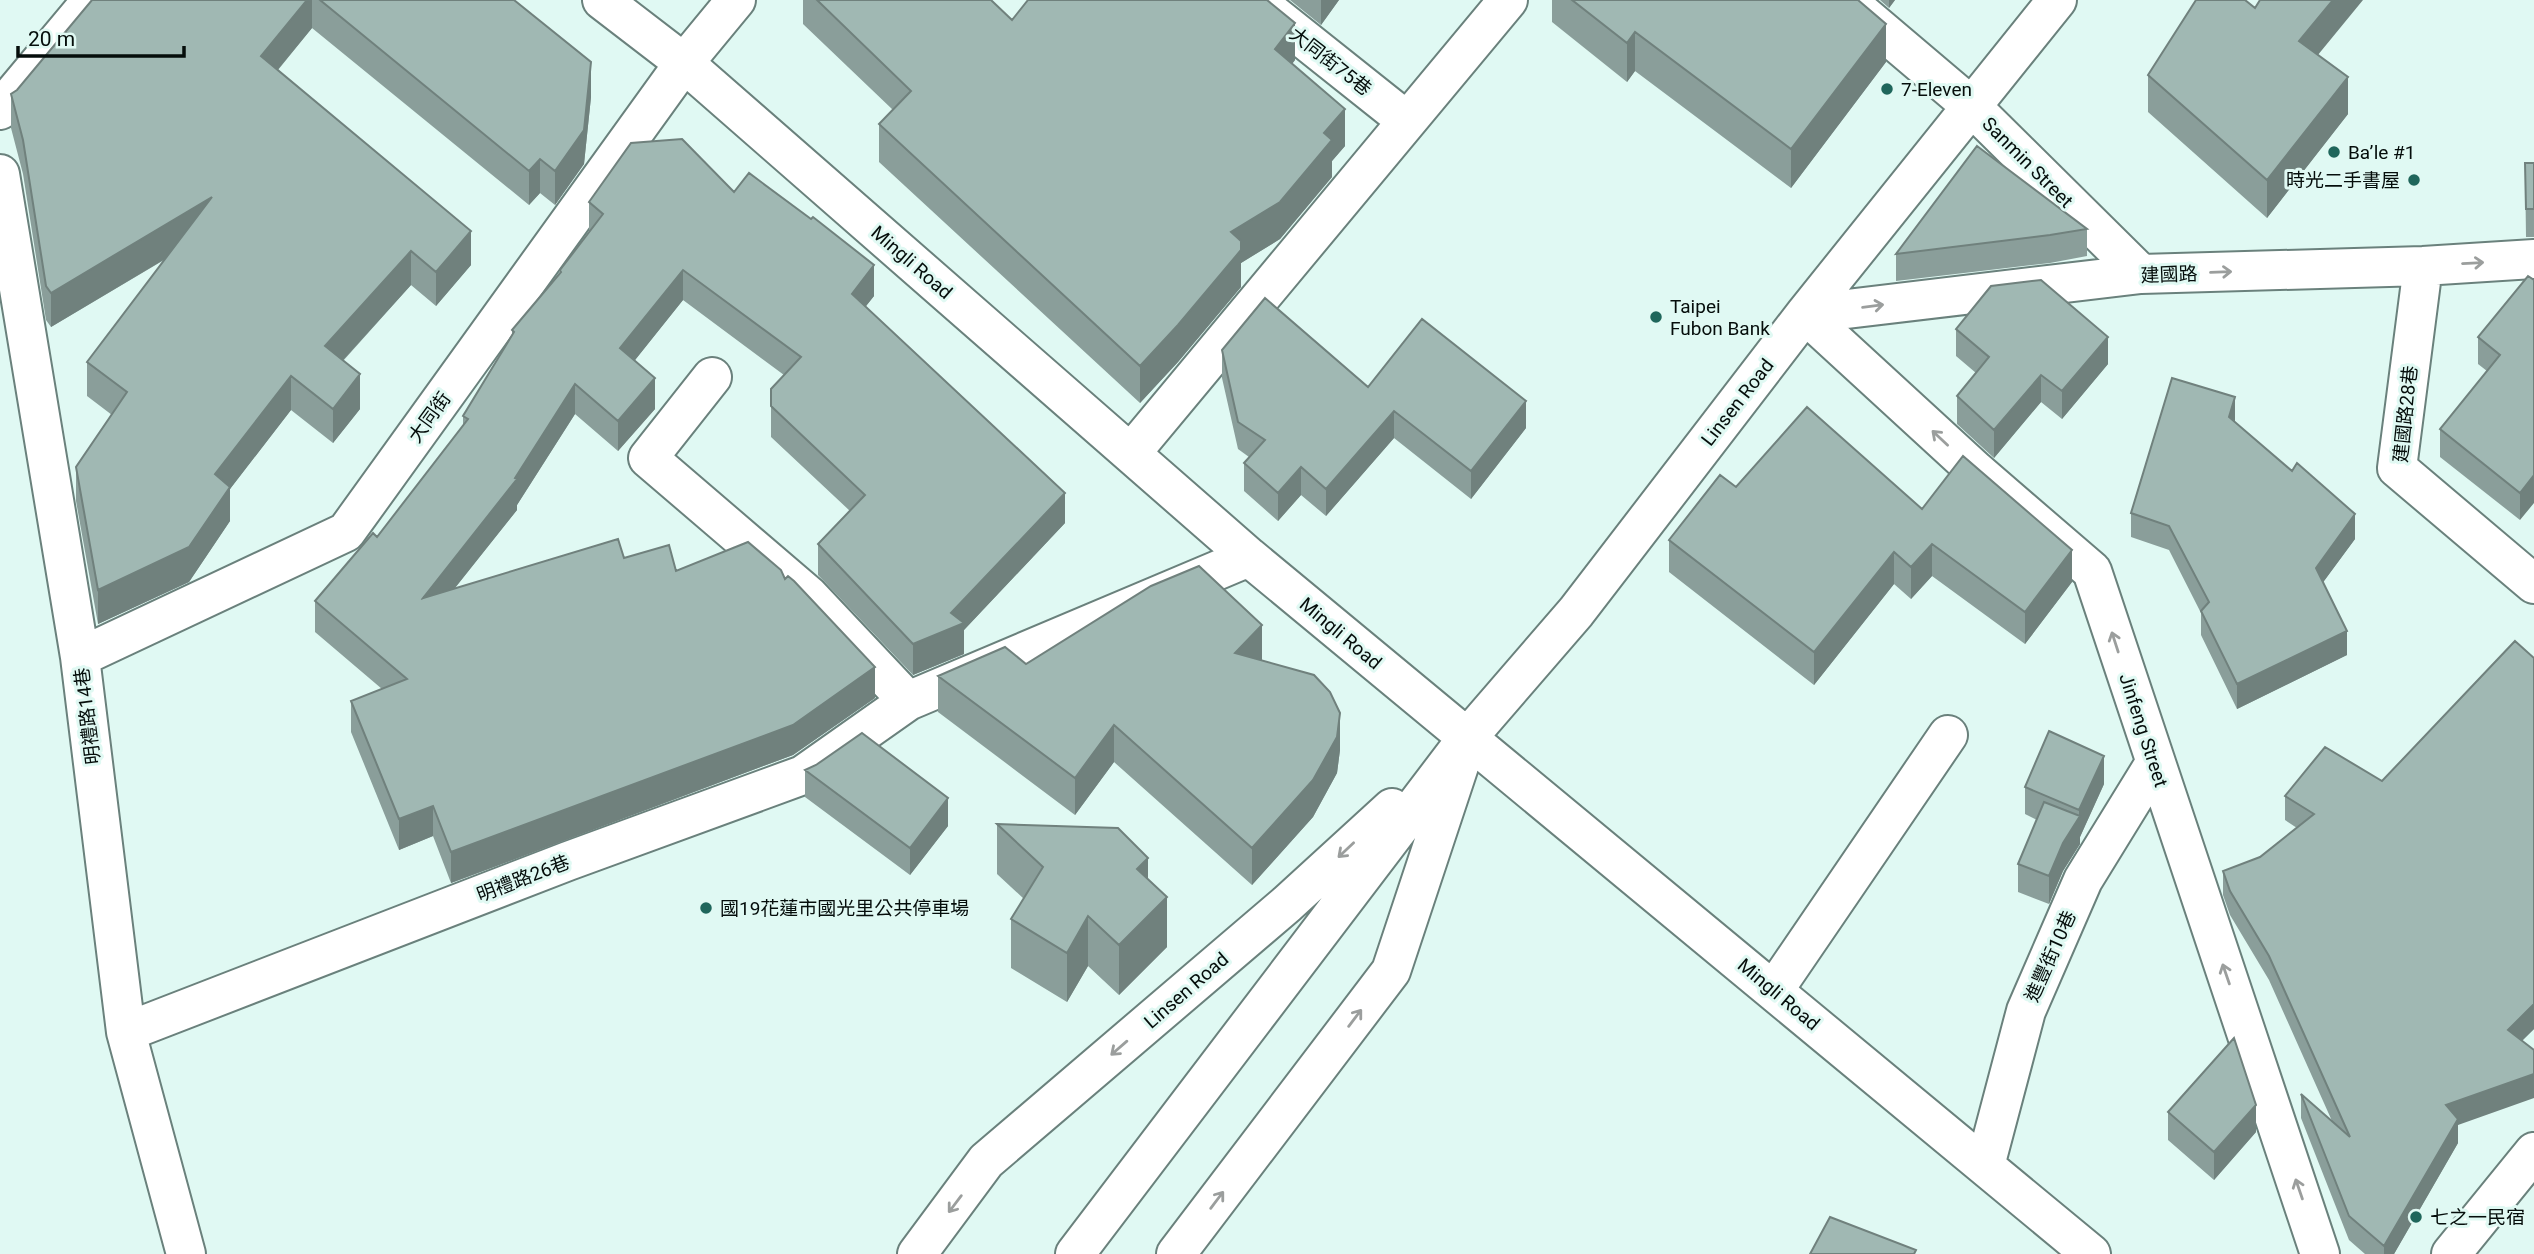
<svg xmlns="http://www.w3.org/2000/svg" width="2534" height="1254" font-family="Roboto,'Noto Sans TC',sans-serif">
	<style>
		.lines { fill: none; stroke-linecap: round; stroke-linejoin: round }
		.minor-casing { stroke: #6a817c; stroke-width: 42 }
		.minor { stroke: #fff; stroke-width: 38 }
		.wall { fill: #8a9e9a }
		.shaded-wall { fill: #70817d }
		.building { fill: #a0b8b3; stroke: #70817d; stroke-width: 2 }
		.oneway { stroke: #9b9e9d }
		.poi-dot { fill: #1f665b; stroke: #e0f9f3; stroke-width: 2.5 }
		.labels { text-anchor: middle; stroke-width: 6; stroke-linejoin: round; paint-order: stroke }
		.street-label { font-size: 19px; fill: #050d0b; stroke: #e0f9f3 }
		.poi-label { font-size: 19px; fill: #050d0b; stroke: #e0f9f3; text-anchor: start }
	</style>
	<rect width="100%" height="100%" fill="#e0f9f3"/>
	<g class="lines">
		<!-- minor casing -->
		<g class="minor-casing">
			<path id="minor" d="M 602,0 L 684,63 L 1249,557 L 2091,1254
				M 1255,0 L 1407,121
				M 1846,0 L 1971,106 L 2141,274
				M 0,110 L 92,0
				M 0,174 L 80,657 L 126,1032 L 186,1254
				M 2423,266 L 2397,468 L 2534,584
				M 1805,314 L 1976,471 L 2092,571 L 2320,1254
				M 1805,314 L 2141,274 L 2423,266 L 2534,259
				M 712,377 L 648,458 L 809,596 L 908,701
				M 1131,453 L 1508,0
				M 80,657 L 346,532 L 684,63 L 736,0
				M 1774,990 L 1948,735
				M 126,1032 L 568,861 L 803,775 L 908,701 L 1249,557
				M 1985,1166 L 2026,1011 L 2083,880 L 2155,763
				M 917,1254 L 986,1161 L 1287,904 L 1392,808
				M 1075,1254 L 1468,737 L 1576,612 L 1805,314 L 2057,0
				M 1176,1254 L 1391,971 L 1459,766
				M 2451,1254 L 2534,1152"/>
		</g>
		<!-- minor -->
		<use href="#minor" class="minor"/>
	</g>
	<!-- wall -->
	<path class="wall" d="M 92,0 L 514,0 L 591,97 L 584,164 L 555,205 L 540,193 L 529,205 L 312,28 L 278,70 L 471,265 L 436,306 L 411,285 L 343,361 L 360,409 L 333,443 L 291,410 L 230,489 L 230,521 L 189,582 L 98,624 L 76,501 L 76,467 L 112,415 L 87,396 L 87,362 L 164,260 L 51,327 L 46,320 L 23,174 L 11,128 L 11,94 L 17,90 Z
		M 803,0 L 991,0 L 1012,20 L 1295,60 L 1292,64 L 1345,146 L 1332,161 L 1332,177 L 1280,239 L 1241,263 L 1241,287 L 1178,362 L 1140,403 L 879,162 L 879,124 L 893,110 L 803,24 Z
		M 1290,0 L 1339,0 L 1321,25 Z
		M 1552,0 L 1858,0 L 1886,62 L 1791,188 L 1635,71 L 1627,82 L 1552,22 Z
		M 1880,0 L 1895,0 L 1889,8 Z
		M 2318,55 L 2348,114 L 2267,218 L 2148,112 L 2148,75 Z
		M 2525,163 L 2534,163 L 2534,237 L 2526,237 Z
		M 734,192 L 874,296 L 865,307 L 1065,523 L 964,630 L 964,654 L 913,675 L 818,575 L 818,544 L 850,511 L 771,437 L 771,389 L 784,375 L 683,300 L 634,361 L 655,409 L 618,451 L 575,414 L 517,505 L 517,510 L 455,588 L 624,558 L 676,571 L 785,579 L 875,698 L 793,755 L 451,883 L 433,836 L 399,850 L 351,732 L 351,701 L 382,689 L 315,632 L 315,601 L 377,537 L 463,426 L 463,416 L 512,337 L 512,330 L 560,274 L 560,270 L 589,233 L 589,202 Z
		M 2087,229 L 2087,256 L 2050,263 L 1896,281 L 1896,254 Z
		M 2528,276 L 2520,520 L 2440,457 L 2440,429 L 2487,371 L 2478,364 L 2478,337 Z
		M 1956,329 L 2108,364 L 2062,419 L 2041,402 L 1994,458 L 1957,424 L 1957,396 L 1976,373 L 1956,356 Z
		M 1222,350 L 1368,387 L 1526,428 L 1471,499 L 1394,438 L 1326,516 L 1301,495 L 1278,521 L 1244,491 L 1244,463 L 1249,457 L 1238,449 L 1222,378 Z
		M 2235,422 L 2355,539 L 2323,582 L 2347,655 L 2237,709 L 2201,635 L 2201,613 L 2169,550 L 2131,537 L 2131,513 Z
		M 1736,487 L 1922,509 L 2072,582 L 2025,644 L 1932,576 L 1911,599 L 1894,584 L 1814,685 L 1669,572 L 1669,540 Z
		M 1262,661 L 1340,750 L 1337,773 L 1313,817 L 1252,885 L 1114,762 L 1075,815 L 938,712 L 938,676 L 1026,664 Z
		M 2325,747 L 2534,1029 L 2522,1041 L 2458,1125 L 2458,1143 L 2394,1254 L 2365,1254 L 2349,1240 L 2301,1118 L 2301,1094 L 2332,1121 L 2269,980 L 2230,915 L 2223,895 L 2223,871 L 2260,857 L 2297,828 L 2285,820 L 2285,796 Z
		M 805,770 L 948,826 L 910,875 L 805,797 Z
		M 2104,784 L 2080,837 L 2080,844 L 2063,871 L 2049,904 L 2018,892 L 2018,864 L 2037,820 L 2025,814 L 2025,787 Z
		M 997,824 L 1148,879 L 1167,947 L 1119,995 L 1088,966 L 1067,1002 L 1011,968 L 1011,919 L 1024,899 L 997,874 Z
		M 2168,1112 L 2256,1132 L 2214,1180 L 2168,1140 Z"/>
	<!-- shaded-wall -->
	<path class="shaded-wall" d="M 307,0 L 312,0 L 312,28 L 261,90 L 261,56 Z
		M 1321,0 L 1339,0 L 1321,25 Z
		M 1889,0 L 1895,0 L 1889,8 Z
		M 2333,0 L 2363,0 L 2299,78 L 2299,41 Z
		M 1295,23 L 1295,60 L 1275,86 L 1275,49 Z
		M 1886,24 L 1886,62 L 1791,188 L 1791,149 Z
		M 1635,32 L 1635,71 L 1627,82 L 1627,43 Z
		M 591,62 L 591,97 L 584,164 L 555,205 L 555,171 Z
		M 2348,77 L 2348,114 L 2267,218 L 2267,180 Z
		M 1345,109 L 1345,146 L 1332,161 L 1332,177 L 1280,239 L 1241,263 L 1241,287 L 1178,362 L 1140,403 L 1140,366 L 1231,232 L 1324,133 Z
		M 540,159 L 540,193 L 529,205 L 529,171 Z
		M 212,197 L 212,231 L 51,327 L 51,293 Z
		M 471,231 L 471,265 L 436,306 L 436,272 Z
		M 411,251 L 411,285 L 325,380 L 325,346 Z
		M 874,265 L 874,296 L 852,324 L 852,294 Z
		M 683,270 L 683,300 L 620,379 L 620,348 Z
		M 2108,337 L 2108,364 L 2062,419 L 2062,391 Z
		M 360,374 L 360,409 L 333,443 L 333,409 Z
		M 2041,375 L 2041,402 L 1994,458 L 1994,430 Z
		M 291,376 L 291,410 L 230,489 L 230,521 L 189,582 L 98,624 L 98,590 L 215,474 Z
		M 655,378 L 655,409 L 618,451 L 618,421 Z
		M 575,384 L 575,414 L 517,505 L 517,510 L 423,628 L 423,598 L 515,478 Z
		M 2235,397 L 2235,422 L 2229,417 Z
		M 1526,401 L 1526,428 L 1471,499 L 1471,471 Z
		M 1394,411 L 1394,438 L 1326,516 L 1326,489 Z
		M 1301,467 L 1301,495 L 1278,521 L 1278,493 Z
		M 2534,475 L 2534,503 L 2520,520 L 2520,493 Z
		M 1065,493 L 1065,523 L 964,630 L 964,654 L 913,675 L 913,644 L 951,613 Z
		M 2355,514 L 2355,539 L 2316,592 L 2316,568 Z
		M 1932,544 L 1932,576 L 1911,599 L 1911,567 Z
		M 2072,550 L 2072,582 L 2025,644 L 2025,612 Z
		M 1894,552 L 1894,584 L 1814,685 L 1814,652 Z
		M 1262,625 L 1262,662 L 1235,653 Z
		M 2347,631 L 2347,655 L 2237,709 L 2237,684 Z
		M 875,667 L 875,698 L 793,755 L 451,883 L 451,852 Z
		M 1340,713 L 1340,750 L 1337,773 L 1313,817 L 1252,885 L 1252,848 Z
		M 1114,725 L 1114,762 L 1075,815 L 1075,778 Z
		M 2104,756 L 2104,784 L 2080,837 L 2080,844 L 2063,871 L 2049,904 L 2049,876 L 2063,843 L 2079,817 L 2079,810 Z
		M 948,798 L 948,826 L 910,875 L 910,848 Z
		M 433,806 L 433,836 L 399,850 L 399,819 Z
		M 1148,858 L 1148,907 L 1137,869 Z
		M 1167,897 L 1167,947 L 1119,995 L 1119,945 Z
		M 1088,916 L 1088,966 L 1067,1002 L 1067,953 Z
		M 2534,1004 L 2534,1029 L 2508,1054 L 2508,1030 Z
		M 2534,1074 L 2534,1098 L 2458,1125 L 2458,1143 L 2394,1254 L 2384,1254 L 2384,1246 L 2446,1105 Z
		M 2256,1105 L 2256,1132 L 2214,1180 L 2214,1152 Z"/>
	<!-- building -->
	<path class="building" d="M 92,0 L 307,0 L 261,56 L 471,231 L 436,272 L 411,251 L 325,346 L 360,374 L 333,409 L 291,376 L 215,474 L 230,487 L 189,547 L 98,590 L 76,467 L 127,392 L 87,362 L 212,197 L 51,293 L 46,286 L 23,140 L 11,94 L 17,90 Z
		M 320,0 L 514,0 L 591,62 L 584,130 L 555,171 L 540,159 L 529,171 Z
		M 817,0 L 991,0 L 1012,20 L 1028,0 L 1267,0 L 1295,23 L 1275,49 L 1345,109 L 1324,133 L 1332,140 L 1280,202 L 1231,232 L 1241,241 L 1241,250 L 1178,325 L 1140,366 L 879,124 L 911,91 Z
		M 1572,0 L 1858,0 L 1886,24 L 1791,149 L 1635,32 L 1627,43 Z
		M 2196,0 L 2245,0 L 2255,8 L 2260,0 L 2333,0 L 2299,41 L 2348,77 L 2267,180 L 2148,75 Z
		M 682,139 L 734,192 L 749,173 L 811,219 L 813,217 L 874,265 L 852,294 L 1065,493 L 951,613 L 964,623 L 913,644 L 818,544 L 865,495 L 771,406 L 771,389 L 801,357 L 683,270 L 620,348 L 655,378 L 618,421 L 575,384 L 515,478 L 517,479 L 423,598 L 618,539 L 624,558 L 669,545 L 676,571 L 748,542 L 781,570 L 785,579 L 788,576 L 794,581 L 875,667 L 793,725 L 451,852 L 433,806 L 399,819 L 351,701 L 407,679 L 315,601 L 373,533 L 377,537 L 468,419 L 463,416 L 514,332 L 512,330 L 561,272 L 560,270 L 603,214 L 589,202 L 631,143 Z
		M 1977,146 L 2087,229 L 2050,235 L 1896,254 Z
		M 2525,163 L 2534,163 L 2534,209 L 2526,209 Z
		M 2528,276 L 2534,280 L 2534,475 L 2520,493 L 2440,429 L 2500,355 L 2478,337 Z
		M 2041,280 L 2108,337 L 2062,391 L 2041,375 L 1994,430 L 1957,396 L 1989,357 L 1956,329 L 1991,286 Z
		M 1265,298 L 1368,387 L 1422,319 L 1526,401 L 1471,471 L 1394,411 L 1326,489 L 1301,467 L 1278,493 L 1244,463 L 1265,440 L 1238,422 L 1222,350 Z
		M 2172,378 L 2235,397 L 2229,417 L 2292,471 L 2297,463 L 2355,514 L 2316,568 L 2347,631 L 2237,684 L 2201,611 L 2209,602 L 2169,526 L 2131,513 Z
		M 1807,407 L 1922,509 L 1963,456 L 2072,550 L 2025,612 L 1932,544 L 1911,567 L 1894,552 L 1814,652 L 1669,540 L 1720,475 L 1736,487 Z
		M 1199,566 L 1262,625 L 1235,653 L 1314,675 L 1330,692 L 1340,713 L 1337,737 L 1313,780 L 1252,848 L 1114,725 L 1075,778 L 938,676 L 1005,647 L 1026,664 L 1151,586 Z
		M 2515,641 L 2534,658 L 2534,1004 L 2508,1030 L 2534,1050 L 2534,1074 L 2446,1105 L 2458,1119 L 2384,1246 L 2349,1216 L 2301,1094 L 2350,1137 L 2269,956 L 2230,891 L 2223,871 L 2260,857 L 2314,814 L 2285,796 L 2325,747 L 2382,781 Z
		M 2049,731 L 2104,756 L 2079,810 L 2025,787 Z
		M 862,733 L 948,798 L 910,848 L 805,770 L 816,765 Z
		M 2044,802 L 2080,816 L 2063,843 L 2049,876 L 2018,864 Z
		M 997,824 L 1118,828 L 1148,858 L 1137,869 L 1167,897 L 1119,945 L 1088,916 L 1067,953 L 1011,919 L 1043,867 Z
		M 2234,1038 L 2256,1105 L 2214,1152 L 2168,1112 Z
		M 1830,1217 L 1916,1250 L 1914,1254 L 1810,1254 Z"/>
	<!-- one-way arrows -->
	<defs><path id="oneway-shaft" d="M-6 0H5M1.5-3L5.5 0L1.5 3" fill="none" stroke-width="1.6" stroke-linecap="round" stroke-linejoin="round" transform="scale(1.75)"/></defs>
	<g class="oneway">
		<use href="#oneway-shaft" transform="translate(2473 263) rotate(-3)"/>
		<use href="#oneway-shaft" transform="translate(2221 272) rotate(-2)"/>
		<use href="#oneway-shaft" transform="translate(1873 306) rotate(-7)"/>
		<use href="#oneway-shaft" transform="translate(1940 438) rotate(-137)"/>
		<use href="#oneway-shaft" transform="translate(2115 642) rotate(-108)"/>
		<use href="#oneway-shaft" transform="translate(1346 850) rotate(137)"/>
		<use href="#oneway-shaft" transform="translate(2226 974) rotate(-109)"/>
		<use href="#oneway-shaft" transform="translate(1355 1018) rotate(-53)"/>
		<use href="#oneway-shaft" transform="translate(1119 1048) rotate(139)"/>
		<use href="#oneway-shaft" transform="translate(2299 1189) rotate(-109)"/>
		<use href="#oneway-shaft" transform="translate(1217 1200) rotate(-53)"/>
		<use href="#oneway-shaft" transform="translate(955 1204) rotate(127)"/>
	</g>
	<!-- markers -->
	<g class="poi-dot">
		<circle cx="1887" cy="89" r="7"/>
		<circle cx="2334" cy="152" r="7"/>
		<circle cx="2414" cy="180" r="7"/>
		<circle cx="1656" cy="317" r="7"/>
		<circle cx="706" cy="908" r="7"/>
		<circle cx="2416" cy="1217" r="7"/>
	</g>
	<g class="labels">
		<!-- street labels -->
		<g class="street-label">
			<text transform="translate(1331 61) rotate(38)" y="7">大同街75巷</text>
			<text transform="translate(2028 162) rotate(45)" y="7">Sanmin Street</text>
			<text transform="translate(912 262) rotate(41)" y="7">Mingli Road</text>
			<text transform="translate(2169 274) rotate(-2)" y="7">建國路</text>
			<text transform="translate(1737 402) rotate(-52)" y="7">Linsen Road</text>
			<text transform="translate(2405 414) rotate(-84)" y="7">建國路28巷</text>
			<text transform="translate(429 417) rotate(-54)" y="7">大同街</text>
			<text transform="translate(1341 633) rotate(40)" y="7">Mingli Road</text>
			<text transform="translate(87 716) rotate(-97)" y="7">明禮路14巷</text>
			<text transform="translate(2144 730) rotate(72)" y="7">Jinfeng Street</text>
			<text transform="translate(523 878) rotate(-21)" y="7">明禮路26巷</text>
			<text transform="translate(2050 956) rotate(-66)" y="7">進豐街10巷</text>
			<text transform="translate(1186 990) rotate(-41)" y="7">Linsen Road</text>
			<text transform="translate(1779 994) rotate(40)" y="7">Mingli Road</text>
		</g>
		<!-- poi labels -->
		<g class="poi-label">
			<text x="1901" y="96">7-Eleven</text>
			<text x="2348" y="159">Ba’le #1</text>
			<text x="2400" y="187" text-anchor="end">時光二手書屋</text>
			<text x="1670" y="313">Taipei<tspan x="1670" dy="22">Fubon Bank</tspan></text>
			<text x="720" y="915">國19花蓮市國光里公共停車場</text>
			<text x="2430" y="1224">七之一民宿</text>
		</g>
	</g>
	<!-- scale -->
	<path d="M18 46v10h166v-10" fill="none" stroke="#050d0b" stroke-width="3.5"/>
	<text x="28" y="46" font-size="21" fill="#050d0b" stroke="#e0f9f3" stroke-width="5" paint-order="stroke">20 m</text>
</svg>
